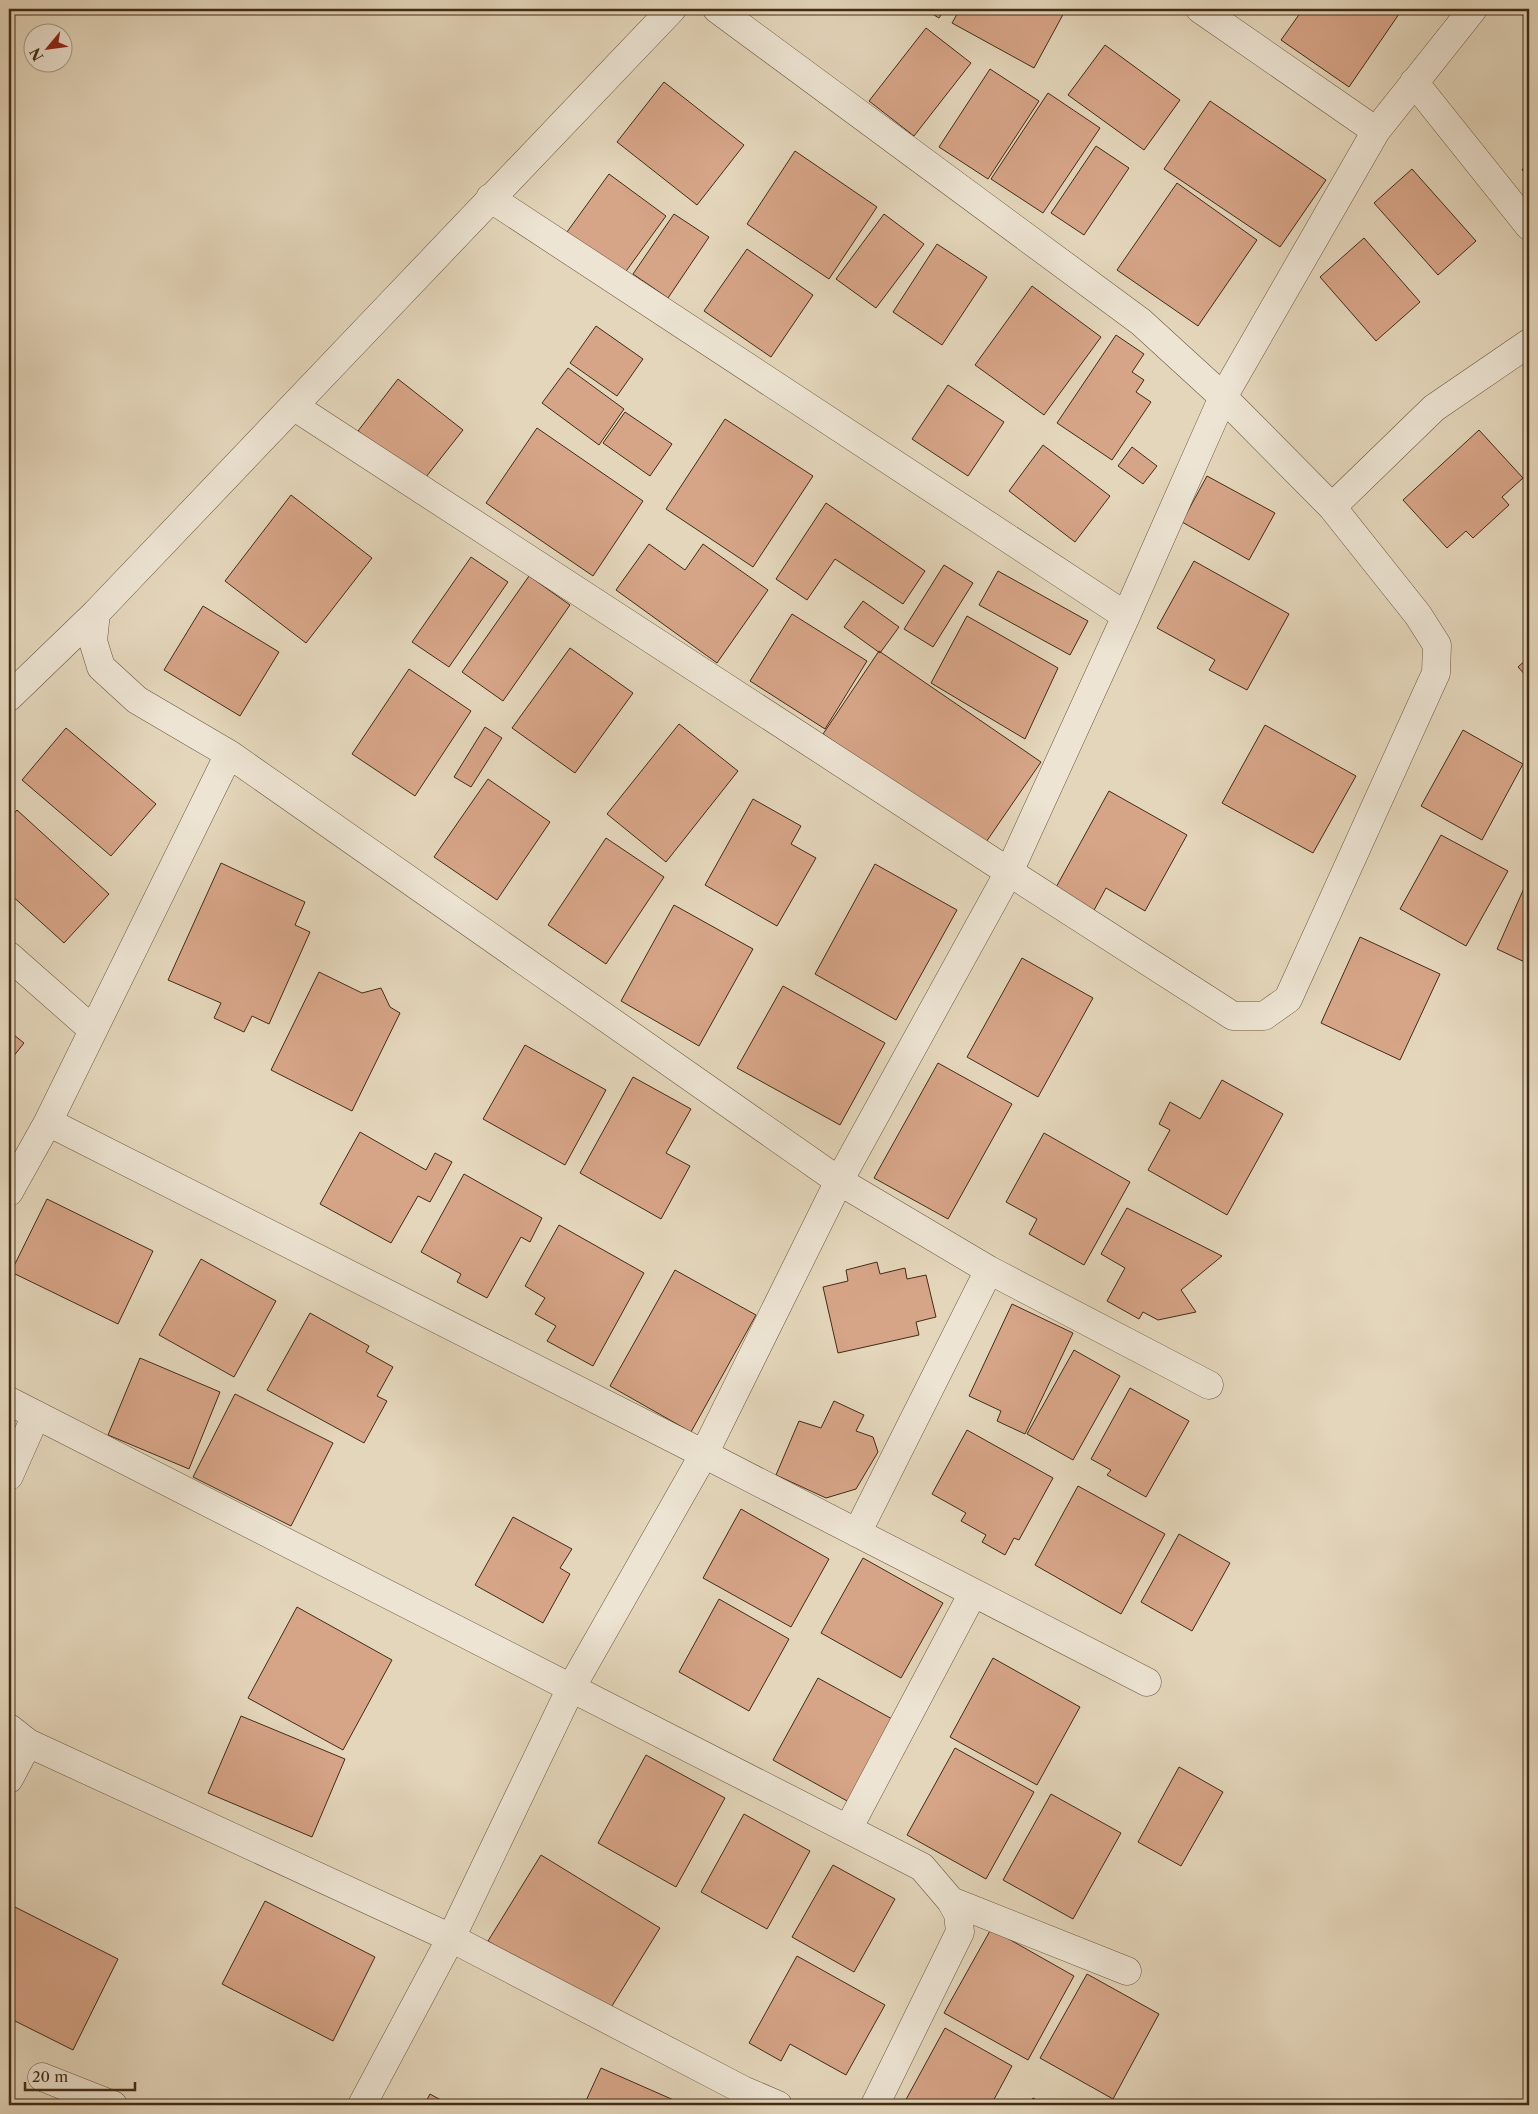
<svg xmlns="http://www.w3.org/2000/svg" width="1538" height="2114" font-family="'Libre Caslon Text',serif">
	<style>
		.building { fill: #d6a487; stroke: #432c16 }
		.lines { fill: none; stroke-linecap: round; stroke-linejoin: round }
		.minor-casing { stroke: #6b563f; stroke-width: 29 }
		.minor { stroke: #ede4d3; stroke-width: 28 }
	</style>
	<rect width="100%" height="100%" fill="#e4d6bb"/>
	<filter id="stains"><feTurbulence type="fractalNoise" baseFrequency=".004" numOctaves="4"/><feColorMatrix values="0 0 0 0 .2 0 0 0 0 .09 0 0 0 0 .02 0 0 0 .5 -.17"/></filter>
	<radialGradient id="worn" r=".72"><stop offset=".6" stop-color="#630" stop-opacity="0"/><stop offset="1" stop-color="#630" stop-opacity=".3"/></radialGradient>
	<!-- building -->
	<path class="building" d="M 924,9 L 945,9 L 939,18 Z
		M 960,9 L 1066,9 L 1034,68 L 952,23 Z
		M 1303,9 L 1391,9 L 1399,14 L 1349,87 L 1281,40 Z
		M 1519,9 L 1529,9 L 1529,20 L 1517,11 Z
		M 926,28 L 971,63 L 914,136 L 869,101 Z
		M 1105,45 L 1180,100 L 1144,150 L 1068,95 Z
		M 990,69 L 1039,101 L 988,179 L 939,147 Z
		M 664,82 L 744,145 L 697,205 L 617,142 Z
		M 1048,93 L 1100,128 L 1043,213 L 991,179 Z
		M 1210,101 L 1326,180 L 1280,247 L 1164,169 Z
		M 1096,146 L 1129,168 L 1084,235 L 1051,213 Z
		M 795,151 L 877,207 L 829,279 L 747,224 Z
		M 1529,161 L 1529,175 L 1522,170 Z
		M 1412,169 L 1476,241 L 1438,275 L 1374,203 Z
		M 609,174 L 666,216 L 624,274 L 567,232 Z
		M 1177,183 L 1257,240 L 1198,326 L 1117,270 Z
		M 674,214 L 709,237 L 668,298 L 633,274 Z
		M 884,214 L 924,244 L 876,308 L 836,279 Z
		M 1364,238 L 1420,302 L 1376,341 L 1320,277 Z
		M 937,244 L 987,277 L 942,345 L 893,312 Z
		M 747,249 L 813,295 L 771,357 L 704,311 Z
		M 1032,286 L 1101,337 L 1044,415 L 975,365 Z
		M 596,326 L 643,359 L 617,396 L 570,363 Z
		M 1116,335 L 1144,354 L 1132,372 L 1144,380 L 1136,392 L 1151,402 L 1112,460 L 1057,423 Z
		M 568,368 L 624,409 L 599,445 L 542,403 Z
		M 398,379 L 463,430 L 422,482 L 358,431 Z
		M 948,385 L 1004,422 L 968,476 L 912,439 Z
		M 625,412 L 672,444 L 650,476 L 603,443 Z
		M 725,419 L 813,476 L 753,567 L 666,509 Z
		M 537,428 L 643,501 L 593,576 L 486,503 Z
		M 1479,430 L 1523,478 L 1502,497 L 1509,505 L 1473,538 L 1466,531 L 1447,548 L 1403,500 Z
		M 1043,445 L 1110,496 L 1075,542 L 1009,491 Z
		M 1132,447 L 1157,466 L 1143,484 L 1118,466 Z
		M 1207,476 L 1275,513 L 1249,560 L 1182,522 Z
		M 291,495 L 372,558 L 306,643 L 225,581 Z
		M 826,503 L 925,571 L 903,604 L 835,559 L 807,600 L 776,579 Z
		M 649,544 L 685,570 L 703,544 L 768,590 L 717,663 L 616,590 Z
		M 471,557 L 508,582 L 449,667 L 412,642 Z
		M 1194,561 L 1289,614 L 1247,690 L 1209,670 L 1215,660 L 1157,628 Z
		M 944,565 L 973,583 L 933,647 L 904,629 Z
		M 998,571 L 1088,621 L 1070,655 L 979,605 Z
		M 529,576 L 570,605 L 503,701 L 462,672 Z
		M 863,601 L 899,627 L 880,653 L 844,627 Z
		M 203,606 L 279,652 L 240,716 L 164,670 Z
		M 792,614 L 867,661 L 825,729 L 750,681 Z
		M 967,616 L 1058,668 L 1025,739 L 931,683 Z
		M 570,648 L 633,693 L 575,773 L 512,728 Z
		M 879,651 L 1041,762 L 984,845 L 823,734 Z
		M 1529,657 L 1529,679 L 1518,667 Z
		M 409,669 L 471,711 L 415,796 L 352,754 Z
		M 679,724 L 738,771 L 666,862 L 607,814 Z
		M 1265,725 L 1356,776 L 1313,853 L 1222,803 Z
		M 485,727 L 502,738 L 471,787 L 454,777 Z
		M 66,728 L 156,804 L 111,856 L 22,780 Z
		M 1463,730 L 1523,764 L 1482,840 L 1421,806 Z
		M 488,779 L 550,822 L 497,900 L 434,857 Z
		M 1109,791 L 1187,835 L 1145,911 L 1106,888 L 1093,912 L 1054,891 Z
		M 753,799 L 801,826 L 791,844 L 816,858 L 777,926 L 705,885 Z
		M 17,810 L 109,894 L 64,943 L 9,893 L 9,819 Z
		M 1441,835 L 1508,871 L 1466,946 L 1400,909 Z
		M 606,838 L 664,877 L 606,964 L 548,925 Z
		M 221,863 L 305,902 L 295,925 L 310,932 L 269,1024 L 252,1016 L 244,1032 L 214,1018 L 221,1003 L 168,980 Z
		M 875,864 L 957,910 L 896,1020 L 815,974 Z
		M 1529,877 L 1529,964 L 1497,949 Z
		M 674,905 L 753,949 L 699,1046 L 621,1001 Z
		M 1360,937 L 1440,974 L 1400,1060 L 1321,1023 Z
		M 1022,958 L 1093,998 L 1038,1097 L 967,1057 Z
		M 319,972 L 362,993 L 381,988 L 390,1007 L 400,1013 L 352,1111 L 271,1070 Z
		M 783,986 L 885,1043 L 840,1125 L 737,1068 Z
		M 9,1031 L 24,1043 L 9,1062 Z
		M 525,1045 L 606,1090 L 565,1165 L 483,1119 Z
		M 938,1063 L 1012,1104 L 948,1219 L 874,1178 Z
		M 633,1077 L 691,1109 L 666,1153 L 690,1166 L 661,1219 L 580,1173 Z
		M 1222,1080 L 1283,1114 L 1227,1215 L 1148,1170 L 1170,1130 L 1159,1124 L 1170,1102 L 1200,1119 Z
		M 360,1132 L 426,1170 L 435,1153 L 452,1162 L 430,1202 L 418,1196 L 391,1243 L 320,1204 Z
		M 1044,1133 L 1130,1182 L 1084,1265 L 1029,1234 L 1037,1219 L 1006,1202 Z
		M 464,1174 L 542,1218 L 530,1242 L 521,1237 L 487,1298 L 457,1282 L 461,1274 L 421,1252 Z
		M 47,1199 L 153,1251 L 118,1324 L 11,1272 Z
		M 1127,1208 L 1222,1256 L 1181,1290 L 1196,1312 L 1158,1320 L 1143,1312 L 1139,1319 L 1107,1301 L 1125,1268 L 1101,1254 Z
		M 559,1225 L 644,1273 L 593,1366 L 547,1341 L 556,1326 L 535,1314 L 545,1298 L 525,1286 Z
		M 201,1259 L 276,1301 L 234,1377 L 159,1335 Z
		M 877,1262 L 880,1274 L 905,1268 L 907,1279 L 926,1275 L 936,1317 L 916,1322 L 919,1335 L 838,1353 L 823,1287 L 848,1281 L 846,1270 Z
		M 675,1270 L 756,1315 L 691,1432 L 610,1386 Z
		M 1012,1304 L 1073,1333 L 1025,1434 L 997,1421 L 1001,1411 L 969,1396 Z
		M 310,1313 L 369,1346 L 366,1352 L 393,1367 L 377,1396 L 387,1401 L 364,1443 L 267,1390 Z
		M 1074,1350 L 1120,1376 L 1073,1460 L 1027,1434 Z
		M 140,1358 L 220,1392 L 189,1469 L 108,1435 Z
		M 1130,1388 L 1189,1421 L 1146,1497 L 1107,1475 L 1111,1470 L 1091,1459 Z
		M 235,1394 L 333,1443 L 291,1526 L 193,1477 Z
		M 834,1401 L 864,1415 L 856,1431 L 873,1437 L 878,1452 L 856,1489 L 826,1498 L 776,1475 L 799,1421 L 821,1428 Z
		M 967,1430 L 1053,1478 L 1019,1540 L 1014,1538 L 1005,1555 L 982,1542 L 986,1535 L 961,1521 L 966,1513 L 932,1494 Z
		M 1078,1486 L 1165,1534 L 1121,1614 L 1035,1565 Z
		M 741,1509 L 829,1559 L 791,1627 L 703,1578 Z
		M 513,1517 L 572,1549 L 560,1568 L 570,1574 L 543,1623 L 475,1585 Z
		M 1179,1534 L 1230,1563 L 1192,1631 L 1141,1602 Z
		M 863,1558 L 943,1603 L 901,1678 L 821,1633 Z
		M 719,1599 L 789,1639 L 749,1711 L 679,1672 Z
		M 297,1607 L 392,1660 L 343,1750 L 248,1698 Z
		M 993,1658 L 1080,1707 L 1037,1785 L 950,1737 Z
		M 818,1678 L 894,1720 L 849,1802 L 773,1760 Z
		M 241,1716 L 345,1759 L 312,1837 L 208,1793 Z
		M 955,1748 L 1034,1792 L 986,1879 L 907,1835 Z
		M 646,1755 L 725,1798 L 676,1887 L 598,1843 Z
		M 1179,1767 L 1223,1792 L 1181,1866 L 1138,1842 Z
		M 1051,1794 L 1121,1833 L 1073,1919 L 1003,1880 Z
		M 744,1814 L 810,1851 L 767,1929 L 701,1892 Z
		M 541,1855 L 660,1928 L 607,2014 L 488,1941 Z
		M 833,1865 L 895,1899 L 854,1972 L 792,1937 Z
		M 265,1901 L 375,1957 L 333,2041 L 222,1984 Z
		M 9,1904 L 118,1959 L 73,2050 L 9,2018 Z
		M 991,1929 L 1074,1976 L 1028,2060 L 944,2013 Z
		M 797,1956 L 885,2005 L 846,2075 L 790,2044 L 781,2061 L 749,2043 Z
		M 1087,1974 L 1159,2014 L 1113,2099 L 1040,2058 Z
		M 945,2028 L 1012,2066 L 991,2105 L 903,2105 Z
		M 601,2068 L 685,2105 L 584,2105 Z
		M 430,2094 L 450,2105 L 424,2105 Z
		M 1033,2098 L 1046,2105 L 1029,2105 Z"/>
	<g class="lines">
		<!-- minor casing -->
		<g class="minor-casing">
			<path id="minor" d="M 672,9 C 479,209 289,413 96,613 L 93,641 L 101,667 L 137,700 L 229,754 L 839,1181 L 989,1270 L 1209,1385
				M 1200,9 L 1376,131
				M 1414,82 L 1529,226
				M 490,198 L 1126,616
				M 295,407 L 1009,872 L 1233,1016 L 1264,1016 L 1288,999 L 1436,673 L 1437,645 L 1418,615 L 1332,507 L 1223,397 L 1141,322 L 717,9
				M 1332,507 L 1434,408 L 1529,343
				M 9,697 L 96,613
				M 9,956 L 93,1030
				M 48,1122 L 704,1454 L 1147,1682
				M 9,1192 L 48,1122 L 229,754
				M 9,1401 L 922,1867 L 951,1901 L 958,1914 L 960,1932 L 875,2105
				M 9,1476 L 36,1415
				M 857,1533 L 989,1270
				M 9,1728 L 28,1743 L 9,1779
				M 28,1743 L 451,1938 L 743,2090 L 778,2105
				M 848,1829 L 973,1593
				M 951,1901 L 1127,1971
				M 42,2077 L 113,2105
				M 362,2105 L 451,1938 L 571,1688 L 704,1454 L 839,1181 L 1009,872 L 1126,616 L 1223,397 L 1376,131 L 1473,9"/>
		</g>
		<!-- minor -->
		<use href="#minor" class="minor"/>
	</g>
	<!-- margin -->
	<rect width="1538" height="2114" fill="none" stroke="#e4d6bb" stroke-width="30"/>
	<rect x="10" y="10" width="1518" height="2094" fill="none" stroke="#432c16" stroke-width="2.5"/>
	<rect x="15" y="15" width="1508" height="2084" fill="none" stroke="#432c16"/>
	<!-- north arrow -->
	<g transform="translate(48 48) rotate(241)"><circle r="24" fill="#ede4d3" stroke="#a99a87"/>
	<path d="M0-4L9 19L0 12L-9 19Z" fill="#8f2418"/>
	<text y="-8" font-size="14" font-weight="bold" text-anchor="middle" fill="#432c16">N</text>
	</g>
	<!-- scale -->
	<path d="M25 2082v8h110v-8" fill="none" stroke="#432c16" stroke-width="2.5"/>
	<text x="32" y="2082" font-size="15" fill="#432c16" stroke="#ede4d3" stroke-width="4" paint-order="stroke">20 m</text>
	<rect width="100%" height="100%" filter="url(#stains)"/>
	<rect width="100%" height="100%" fill="url(#worn)"/>
</svg>
